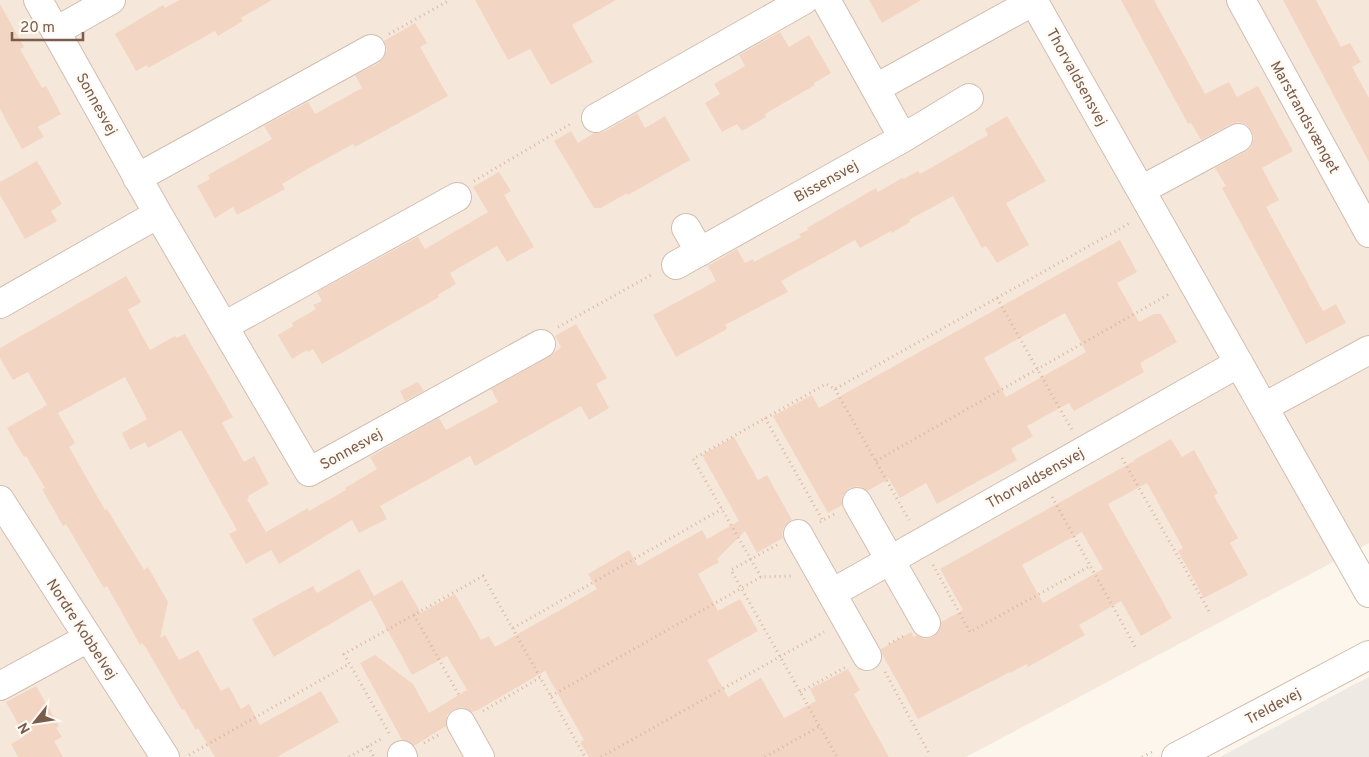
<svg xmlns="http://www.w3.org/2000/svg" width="1369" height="757" font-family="Overpass,sans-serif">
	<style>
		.residential { fill: #f5e8da }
		.industrial { fill: #efe9e4 }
		.building { fill: #f3d5c3; fill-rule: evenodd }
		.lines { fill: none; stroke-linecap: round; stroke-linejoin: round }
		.minor-casing { stroke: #d1beb0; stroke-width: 30 }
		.path { stroke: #d9b8a5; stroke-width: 3; stroke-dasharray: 1 4; stroke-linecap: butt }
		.minor { stroke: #fff; stroke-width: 28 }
		.labels { text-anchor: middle; stroke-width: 5; stroke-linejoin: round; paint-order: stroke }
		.street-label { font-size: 15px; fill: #7a5c4d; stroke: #fffaf3 }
	</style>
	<rect width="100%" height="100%" fill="#fdf6ec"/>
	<!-- residential -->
	<path class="residential" d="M 0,0 L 1369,0 L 1369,543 L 966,757 L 0,757 Z"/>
	<!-- industrial -->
	<path class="industrial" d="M 1369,677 L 1369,757 L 1220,757 L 1351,686 Z"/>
	<!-- building -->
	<path class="building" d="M 179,0 L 272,0 L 241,18 L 243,21 L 218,36 L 215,31 L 148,68 L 147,65 L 136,71 L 115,34 L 163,5 L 165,8 Z
		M 475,0 L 616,0 L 572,25 L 593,62 L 551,85 L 530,49 L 508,60 Z
		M 869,0 L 921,0 L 882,23 Z
		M 1121,0 L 1154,0 L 1205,94 L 1229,82 L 1237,97 L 1258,86 L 1293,151 L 1262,168 L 1279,200 L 1266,207 L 1323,311 L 1336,304 L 1346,323 L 1306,344 L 1222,188 L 1226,186 L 1215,168 L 1245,152 L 1251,147 L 1254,139 L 1252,131 L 1247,125 L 1238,122 L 1231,124 L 1201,140 L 1191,123 L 1188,124 Z
		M 1283,0 L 1316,0 L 1341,47 L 1350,43 L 1361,62 L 1352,67 L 1369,98 L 1369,162 Z
		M 0,4 L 24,47 L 20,49 L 42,88 L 46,86 L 61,114 L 38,127 L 44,137 L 22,149 L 0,109 Z
		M 415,23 L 427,43 L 420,47 L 448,96 L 390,128 L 355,147 L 353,144 L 311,167 L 282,184 L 285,189 L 237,215 L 233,207 L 215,218 L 197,186 L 210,179 L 208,175 L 272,139 L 264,126 L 308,102 L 315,114 L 362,88 L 355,75 L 379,63 L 384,57 L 387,50 L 384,41 Z
		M 780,32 L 789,47 L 809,35 L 831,73 L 814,83 L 815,85 L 765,114 L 766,117 L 742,131 L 737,124 L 722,132 L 705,103 L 720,94 L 714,84 L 745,66 L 739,55 Z
		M 637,113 L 645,128 L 665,116 L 690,160 L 628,195 L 627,193 L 601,208 L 594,208 L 554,141 L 571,131 L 578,143 L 594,133 L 604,132 Z
		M 1007,116 L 1046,181 L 1006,203 L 1029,245 L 997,263 L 986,246 L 982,248 L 953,196 L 909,220 L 910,222 L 892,233 L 891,231 L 860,248 L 855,240 L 781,281 L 788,292 L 725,325 L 727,329 L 676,357 L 653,315 L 716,281 L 708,266 L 737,249 L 745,263 L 753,259 L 754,262 L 801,237 L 799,234 L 808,230 L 807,228 L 876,188 L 878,192 L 902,178 L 904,179 L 918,171 L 920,174 L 988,135 L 985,129 Z
		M 37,161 L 62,204 L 51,211 L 57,221 L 25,239 L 0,195 L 0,182 Z
		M 499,172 L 511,191 L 504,195 L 534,247 L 507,262 L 497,246 L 450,273 L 456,284 L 438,295 L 439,297 L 322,364 L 313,349 L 308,352 L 307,350 L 292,359 L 278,335 L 293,326 L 292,323 L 316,309 L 313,305 L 322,301 L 317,292 L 418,237 L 425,249 L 488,212 L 473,187 Z
		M 1120,240 L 1137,272 L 1117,283 L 1139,322 L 1154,314 L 1161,314 L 1177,342 L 1140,363 L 1144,372 L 1074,411 L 1069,403 L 1027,426 L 1033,436 L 1011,449 L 1017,460 L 937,504 L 926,483 L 900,498 L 889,479 L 867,491 L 858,486 L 850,488 L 843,495 L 842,505 L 828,513 L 773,416 L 812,395 L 819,408 ZM 1065,313 L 1086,352 L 1006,397 L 984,358 Z
		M 126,276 L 141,302 L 128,310 L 150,350 L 175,336 L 177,338 L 185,334 L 233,417 L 222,423 L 244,462 L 254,456 L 269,484 L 248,496 L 249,498 L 247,499 L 266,532 L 308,508 L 309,511 L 346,490 L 345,488 L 377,469 L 370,457 L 399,440 L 439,418 L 446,430 L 498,402 L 491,389 L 549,357 L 561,347 L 555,336 L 576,324 L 607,378 L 596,384 L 609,408 L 589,420 L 581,406 L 475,466 L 470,456 L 380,506 L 387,519 L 359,533 L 352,520 L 279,564 L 271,550 L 246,564 L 229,534 L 237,530 L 181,430 L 148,448 L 145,442 L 130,450 L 122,433 L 147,419 L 125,377 L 58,413 L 75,443 L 69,447 L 105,510 L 107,509 L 144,570 L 148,567 L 168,602 L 160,638 L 165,635 L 179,660 L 198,650 L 221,691 L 229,687 L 241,709 L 249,704 L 260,725 L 321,691 L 339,722 L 277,757 L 215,757 L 198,728 L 196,730 L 184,709 L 182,710 L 146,648 L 142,643 L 140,645 L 107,586 L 104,588 L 102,585 L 66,524 L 63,526 L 42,489 L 45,488 L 26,456 L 24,457 L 7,428 L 47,405 L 28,372 L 13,380 L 0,358 L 0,348 Z
		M 418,382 L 424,391 L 405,401 L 400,391 Z
		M 734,437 L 758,480 L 767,475 L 792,520 L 784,527 L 782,533 L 783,538 L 757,553 L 745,531 L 717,559 L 719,562 L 698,574 L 718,611 L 740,599 L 758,631 L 707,660 L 728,697 L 761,678 L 784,718 L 816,701 L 810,689 L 848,669 L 860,690 L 854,694 L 889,757 L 589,757 L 580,742 L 584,740 L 545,671 L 478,710 L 472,712 L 462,707 L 453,710 L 447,715 L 446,726 L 414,746 L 410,742 L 402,740 L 360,663 L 375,655 L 413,684 L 429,713 L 467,690 L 447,656 L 412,675 L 371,600 L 274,657 L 252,619 L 313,586 L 317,593 L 359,569 L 374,596 L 402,580 L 421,613 L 455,594 L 481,640 L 489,636 L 495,647 L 597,589 L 588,574 L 629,550 L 638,566 L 702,530 L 707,539 L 739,521 L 702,455 Z
		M 1171,439 L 1182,457 L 1194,450 L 1218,493 L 1214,496 L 1238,538 L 1230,543 L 1248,575 L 1204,598 L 1178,551 L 1183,548 L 1147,483 L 1108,504 L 1172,618 L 1141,636 L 1121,601 L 1079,625 L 1085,635 L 1028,667 L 1027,664 L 1010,673 L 1010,672 L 918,719 L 882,654 L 881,649 L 911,632 L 914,637 L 917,635 L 925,639 L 933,637 L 940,630 L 941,622 L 963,610 L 940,569 L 1134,461 L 1134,460 ZM 1082,532 L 1103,569 L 1043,603 L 1022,565 Z
		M 36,686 L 59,726 L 56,728 L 62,737 L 54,741 L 63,757 L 18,757 L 11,744 L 25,736 L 6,702 Z"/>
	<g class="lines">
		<!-- minor casing -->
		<g class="minor-casing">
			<path id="minor" d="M 38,0 L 158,214 L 309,472 L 541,344
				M 1033,0 L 1369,593
				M 1241,0 L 1369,233
				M 56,31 L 111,0
				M 876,88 L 1034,1
				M 596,118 L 804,0
				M 903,138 L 969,98
				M 137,178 L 371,49
				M 1141,190 L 1238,138
				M 686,228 L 700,252
				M 676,265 L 903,138 L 826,0
				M 0,304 L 158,214
				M 224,326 L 457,197
				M 1264,407 L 1369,350
				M 0,500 L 165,757
				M 857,502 L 926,623
				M 798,534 L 867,656
				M 832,593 L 1239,363
				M 0,686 L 88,638
				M 461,723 L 480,757
				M 402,755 L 403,757
				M 1176,757 L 1369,655"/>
		</g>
		<!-- path -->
		<path class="path" d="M 389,34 L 450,0
			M 474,181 L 572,123
			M 997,298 L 1072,430
			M 558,327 L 653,274
			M 835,389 L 909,520
			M 765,418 L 823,521
			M 1122,458 L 1209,611
			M 876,461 L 1171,293
			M 1052,497 L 1137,650
			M 820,522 L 836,513
			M 777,545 L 731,570 L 837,757
			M 933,565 L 970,632 L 1090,566
			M 761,577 L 693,459 L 826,384 L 835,389 L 1130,223
			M 414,615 L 460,697
			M 513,628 L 722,509
			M 889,644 L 905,635
			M 885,672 L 930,755
			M 800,692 L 846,667
			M 551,696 L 761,577 L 793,576
			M 483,711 L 541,677
			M 389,733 L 344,654 L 483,576 L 585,757
			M 424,743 L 440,734
			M 368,746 L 374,757
			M 189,755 L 349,664
			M 349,757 L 381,739
			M 601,757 L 824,632
			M 765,757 L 820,726
			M 1142,757 L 1152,752"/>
		<!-- minor -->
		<use href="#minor" class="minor"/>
	</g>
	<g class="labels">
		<!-- street labels -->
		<g class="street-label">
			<text transform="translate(1077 77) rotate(61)" y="5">Thorvaldsensvej</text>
			<text transform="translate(97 104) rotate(61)" y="5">Sonnesvej</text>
			<text transform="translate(1305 117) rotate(61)" y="5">Marstrandsvænget</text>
			<text transform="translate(826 181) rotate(-29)" y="5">Bissensvej</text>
			<text transform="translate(351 449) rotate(-29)" y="5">Sonnesvej</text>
			<text transform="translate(1035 478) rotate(-29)" y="5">Thorvaldsensvej</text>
			<text transform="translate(82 629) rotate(57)" y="5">Nordre Kobbelvej</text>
			<text transform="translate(1273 706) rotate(-28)" y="5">Treldevej</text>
		</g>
	</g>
	<!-- north arrow -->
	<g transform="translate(35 722) rotate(240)" stroke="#fffaf3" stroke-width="4" paint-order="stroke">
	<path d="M0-4L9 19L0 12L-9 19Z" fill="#7a5c4d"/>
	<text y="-8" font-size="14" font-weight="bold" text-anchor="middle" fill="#7a5c4d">N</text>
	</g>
	<!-- scale -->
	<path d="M12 32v8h71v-8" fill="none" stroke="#7a5c4d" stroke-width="2.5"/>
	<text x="20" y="32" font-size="15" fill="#7a5c4d" stroke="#fffaf3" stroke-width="4" paint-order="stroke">20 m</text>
</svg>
